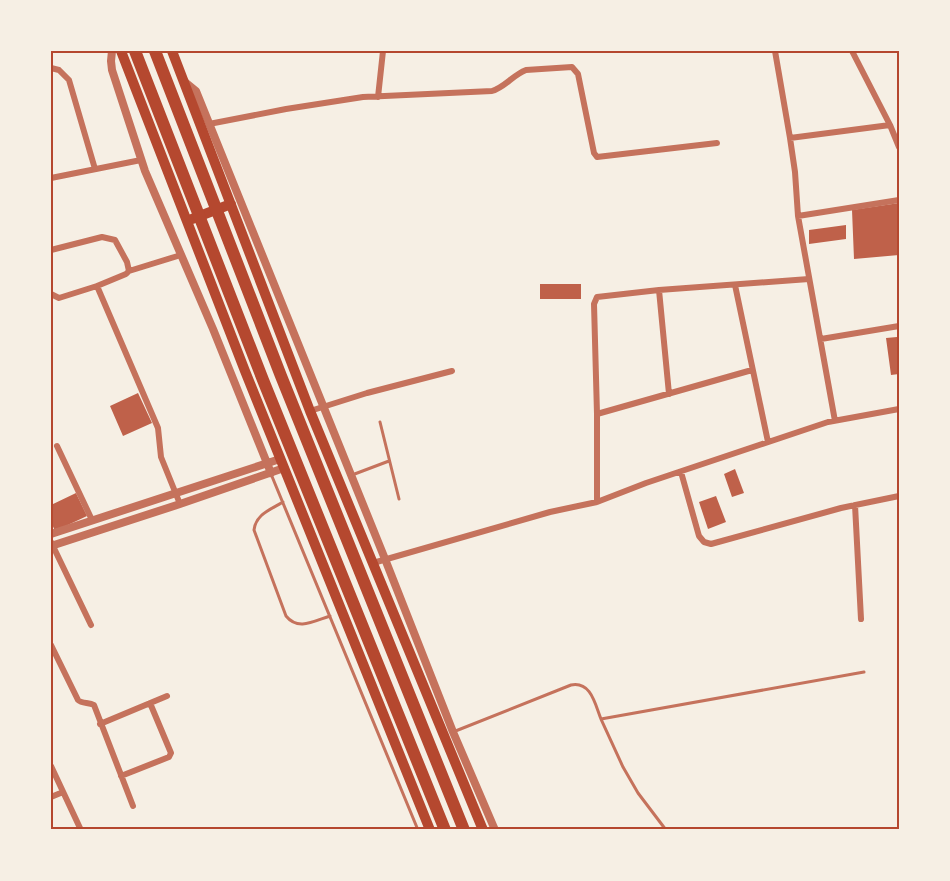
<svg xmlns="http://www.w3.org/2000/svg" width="950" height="881" font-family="'Varela Round',sans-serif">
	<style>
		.building { fill: #bf614a }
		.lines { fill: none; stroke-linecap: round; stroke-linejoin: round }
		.service { stroke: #c5725c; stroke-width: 3 }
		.minor { stroke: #c5725c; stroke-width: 6 }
		.tertiary { stroke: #c5725c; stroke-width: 8 }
		.trunk { stroke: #b5482f; stroke-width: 10 }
		.motorway { stroke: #b5482f; stroke-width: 12 }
		.neatline { fill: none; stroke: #b5482f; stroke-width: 2 }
	</style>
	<rect width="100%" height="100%" fill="#f6efe4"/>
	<!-- building -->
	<path class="building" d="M 899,203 L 899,255 L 854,259 L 852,210 Z
		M 846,225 L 846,239 L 809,244 L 809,230 Z
		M 540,284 L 581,284 L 581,299 L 540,299 Z
		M 897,337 L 899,356 L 899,374 L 891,375 L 886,338 Z
		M 138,393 L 152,423 L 123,436 L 110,406 Z
		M 735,469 L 744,493 L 732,497 L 724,474 Z
		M 76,493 L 87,516 L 55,531 L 51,522 L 51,505 Z
		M 716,496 L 726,522 L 708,529 L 699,502 Z"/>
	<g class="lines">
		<!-- service -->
		<path class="service" d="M 380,422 L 399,499
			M 271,474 L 418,830
			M 352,475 L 389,461
			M 283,502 C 270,510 256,514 254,530 L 286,616 C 298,631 314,621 330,616
			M 601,719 L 623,767 L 638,793 L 666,830
			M 453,732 L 571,685 C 591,681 595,704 601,719 L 864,672"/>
		<!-- minor -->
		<path class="minor" d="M 775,51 L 790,138 L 795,172 L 798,216 L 835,421
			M 852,51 L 890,125 L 899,147
			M 51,68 L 59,70 L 69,80 L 95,169
			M 378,97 L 383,51
			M 209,124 L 286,109 L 363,97 L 492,91 C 505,87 513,75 526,70 L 572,67 L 578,74 L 594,153 L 597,157 L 717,143
			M 790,138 L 890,125
			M 51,178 L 141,160
			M 798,216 L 899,200
			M 51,250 L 102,237 L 115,240 L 127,262 L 129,271 L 126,274 L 97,286
			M 129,271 L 181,255
			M 735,285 L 768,442
			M 659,290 L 669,394
			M 51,294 L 59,298 L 97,286 L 158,428 L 161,457 L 180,504
			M 821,339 L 899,326
			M 310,411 L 367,393 L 452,371
			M 597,414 L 752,370
			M 57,446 L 92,520
			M 681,472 L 699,536 L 704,542 L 711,544 L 841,508 L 899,496
			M 597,502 L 597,414 L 594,304 L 597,297 L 659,290 L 809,279
			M 855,505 L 861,619
			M 51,542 L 91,625
			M 373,563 L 550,512 L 597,502 L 646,483 L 828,422 L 899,409
			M 51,645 L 78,700 C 82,704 89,702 94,705 L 133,806
			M 100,724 L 167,696
			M 51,766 L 80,828
			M 121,776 L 169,757 L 171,753 L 150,703
			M 51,797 L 63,792"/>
		<!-- tertiary -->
		<path class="tertiary" d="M 112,51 L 111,61 L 112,70 L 145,171 L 213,329 L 271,473
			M 185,82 L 196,91 L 385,559 L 453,732 L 495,830
			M 51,534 L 280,459
			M 51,546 L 180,504 L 284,468"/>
		<!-- trunk -->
		<path class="trunk" d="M 121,51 L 245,371 L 430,830
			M 172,51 L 310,411 L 483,830
			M 192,219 L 231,204"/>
		<!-- motorway -->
		<path class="motorway" d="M 135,51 L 263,380 L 445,830
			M 155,51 L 281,376 L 464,830"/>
	</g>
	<!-- border -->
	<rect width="950" height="881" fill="none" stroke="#f6efe4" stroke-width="105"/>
	<rect x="52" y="52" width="846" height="776" class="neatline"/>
</svg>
